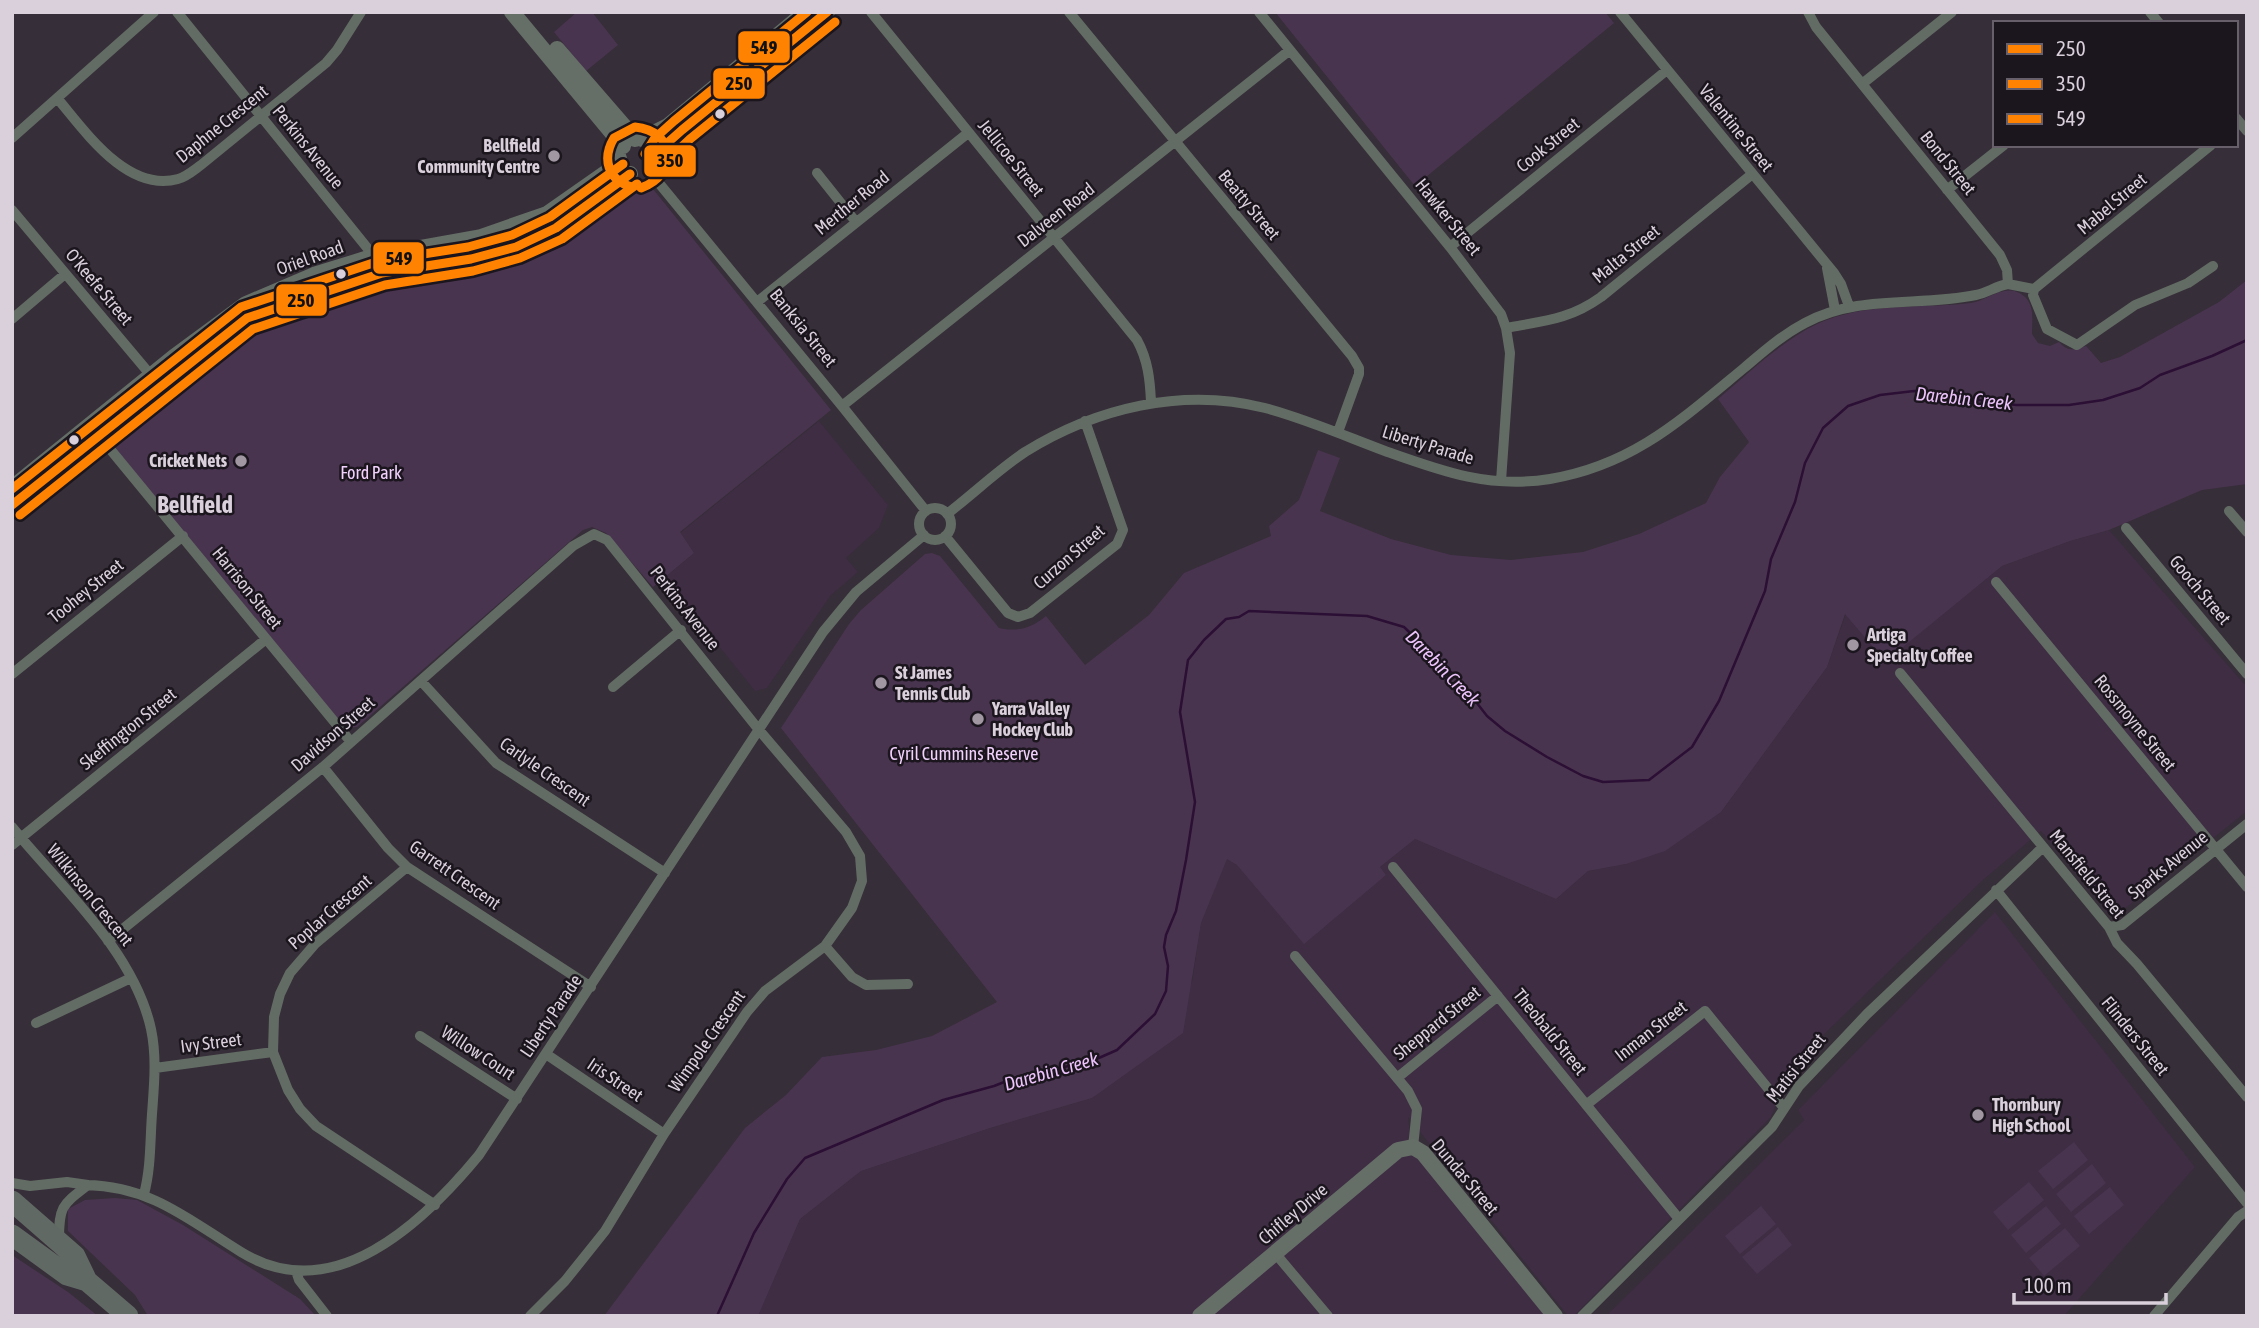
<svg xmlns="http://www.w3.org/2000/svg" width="2259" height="1328" font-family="'Asap Condensed',sans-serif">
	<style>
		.built { fill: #3e2d43 }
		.green { fill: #49344f }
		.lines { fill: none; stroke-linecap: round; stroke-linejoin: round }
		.stream { stroke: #2c0f34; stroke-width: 2.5 }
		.street { stroke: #626c64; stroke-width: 10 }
		.secondary { stroke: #656f67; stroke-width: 16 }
		.highway { stroke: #616964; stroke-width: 21 }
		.bus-1-casing { stroke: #1b151e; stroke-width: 14 }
		.bus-2-casing { stroke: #1b151e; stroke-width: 14 }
		.bus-3-casing { stroke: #1b151e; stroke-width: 14 }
		.bus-1 { stroke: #ff8200; stroke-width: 9 }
		.bus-2 { stroke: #ff8200; stroke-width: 9 }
		.bus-3 { stroke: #ff8200; stroke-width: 9 }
		.bus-dot { fill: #d9d0dc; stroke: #1b151e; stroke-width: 2.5 }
		.poi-dot { fill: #a097a3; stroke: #1b151e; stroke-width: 2.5 }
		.labels { text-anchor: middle; stroke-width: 5; stroke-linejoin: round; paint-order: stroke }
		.street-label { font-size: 18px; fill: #d9d0dc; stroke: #1b151e }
		.poi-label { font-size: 18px; font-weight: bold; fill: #d9d0dc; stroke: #1b151e; text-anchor: start }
		.park-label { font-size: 18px; fill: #f2d2fd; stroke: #1b151e }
		.water-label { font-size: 19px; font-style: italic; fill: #edc3fc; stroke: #1b151e }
		.district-label { font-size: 24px; font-weight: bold; fill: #d9d0dc; stroke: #1b151e }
		.line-badge { stroke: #1b151e; stroke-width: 2.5 }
		.pale-badge-label { font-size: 19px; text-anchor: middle; font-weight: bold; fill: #111 }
	</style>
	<rect width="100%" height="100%" fill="#362e38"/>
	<!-- built -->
	<path class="built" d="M 819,421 L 888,505 L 879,528 L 846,558 L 858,572 L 831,595 L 767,688 L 755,691 L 664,578 L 694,553 L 680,533 Z
		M 2109,530 L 2247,687 L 2247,811 L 2113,918 L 2041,831 L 1983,880 L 1776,1081 L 1782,1090 L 1771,1117 L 1574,1316 L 1568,1316 L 1408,1117 L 1412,1150 L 1545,1316 L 758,1315 L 800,1219 L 861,1171 L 990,1128 L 1092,1098 L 1192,982 L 1201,923 L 1227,858 L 1237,865 L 1382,878 L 1386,875 L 1380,867 L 1415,839 L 1556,899 L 1588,871 L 1626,864 L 1721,812 L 1827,667 L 1846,613 L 1874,648 L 1980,584 L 2002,566 L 2070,541 Z
		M 1995,912 L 2195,1167 L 2064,1316 L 1606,1316 L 1804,1120 L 1798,1110 Z"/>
	<!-- green -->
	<path class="green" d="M 577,12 L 592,12 L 618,45 L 586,71 L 554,32 Z
		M 1275,12 L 1605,12 L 1614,23 L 1415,186 Z
		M 637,183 L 653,189 L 831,410 L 680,532 L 694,553 L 653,587 L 606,533 L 592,527 L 583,530 L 357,727 L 348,728 L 342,724 L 120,454 L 114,445 L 116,430 L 213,353 L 287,310 L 345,289 L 459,264 L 591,210 L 628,185 Z
		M 2247,280 L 2247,484 L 2202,490 L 2109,530 L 2070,541 L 2002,566 L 1876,669 L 1868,659 L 1874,648 L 1845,614 L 1827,667 L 1721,812 L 1665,851 L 1626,864 L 1588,871 L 1556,899 L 1415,839 L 1380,867 L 1386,875 L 1304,944 L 1237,865 L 1227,859 L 1201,923 L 1183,1033 L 1092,1098 L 990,1128 L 861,1171 L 800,1219 L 758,1316 L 604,1316 L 745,1128 L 786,1095 L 822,1057 L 876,1050 L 932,1036 L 997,1002 L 781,728 L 849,624 L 861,610 L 925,554 L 932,553 L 940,556 L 999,628 C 1019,632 1031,628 1046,616 L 1085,665 L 1149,615 L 1184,573 L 1271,536 L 1269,526 L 1299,500 L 1318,450 L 1340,458 L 1320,511 L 1391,539 L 1451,555 L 1511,560 L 1583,552 L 1639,534 L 1706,503 L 1720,477 L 1749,442 L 1718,399 C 1749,373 1780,342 1817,324 C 1864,302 1921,309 1971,303 C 1986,301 2001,286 2017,292 C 2036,300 2032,318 2032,334 L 2038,343 L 2050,346 L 2059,342 C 2068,352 2074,350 2086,346 L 2101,363 L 2120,357 L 2219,302 Z
		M 2074,1142 L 2088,1160 L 2053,1189 L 2038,1171 Z
		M 2092,1164 L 2106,1183 L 2071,1212 L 2056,1194 Z
		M 2029,1182 L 2044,1200 L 2008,1230 L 1993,1212 Z
		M 2110,1187 L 2124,1205 L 2089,1234 L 2074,1216 Z
		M 115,1198 L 137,1200 L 183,1225 L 300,1299 L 316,1316 L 148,1316 L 135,1295 L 68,1231 L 68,1209 L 85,1200 Z
		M 1761,1206 L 1776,1224 L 1740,1254 L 1725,1236 Z
		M 2046,1206 L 2061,1224 L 2026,1253 L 2011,1235 Z
		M 1778,1227 L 1792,1245 L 1757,1274 L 1742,1257 Z
		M 2065,1228 L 2080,1246 L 2044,1276 L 2029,1258 Z
		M 12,1255 L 68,1292 L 98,1316 L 12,1316 Z"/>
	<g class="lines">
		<!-- stream -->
		<path class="stream" d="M 717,1316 L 754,1233 L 787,1179 L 805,1158 L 943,1100 L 994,1086 L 1017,1077 L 1092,1061 L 1117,1050 L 1155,1014 L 1166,991 L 1168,966 L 1164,947 L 1166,935 L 1176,911 L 1186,860 L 1195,802 L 1180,712 L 1188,660 L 1204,640 L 1226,619 L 1239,617 L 1249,611 L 1367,616 L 1404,627 L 1459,680 L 1487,716 L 1505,731 L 1547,757 L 1583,776 L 1603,782 L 1649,780 L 1692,747 L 1719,701 L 1765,591 L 1771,559 L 1795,502 L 1805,463 L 1823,428 L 1848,406 L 1880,395 L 1914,391 L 2016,405 L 2069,405 L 2103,400 L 2140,388 L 2160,375 L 2212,356 L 2247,340"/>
		<!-- street -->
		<path class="street" d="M 177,12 L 377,260
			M 871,12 L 1137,340 C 1148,360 1150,380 1151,402
			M 1069,12 L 1352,356 L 1359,368 L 1359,374 L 1338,432
			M 1259,12 L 1450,247 L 1501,314 L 1506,328 L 1510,353 L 1501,481
			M 1620,12 L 1834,273 L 1841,284 L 1849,306
			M 1808,12 L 1816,27 L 2000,255 L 2007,270 L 2008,284 L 2034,289 L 2033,295 L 2047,329 L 2077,345 L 2135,305 L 2188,283 L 2213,266
			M 2150,12 L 2159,23
			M 1862,84 L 1952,12
			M 57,98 C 85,131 127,193 178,179 C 186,177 194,170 201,165 L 326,63 L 337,50 L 361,12
			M 2236,118 L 2247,131
			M 12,138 L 154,12
			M 649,171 L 842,406 L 926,511
			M 817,173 L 856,222
			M 1947,190 L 2004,145
			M 12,210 L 154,379
			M 1450,247 L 1667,70
			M 1827,268 L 1835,310
			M 2034,289 L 2211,145
			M 757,302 L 968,133
			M 12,319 L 65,274
			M 1506,328 C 1543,321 1569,320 1601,297 L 1751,175
			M 842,406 L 1290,50
			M 96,432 L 351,742
			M919 524a16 16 0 1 1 32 0a16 16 0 1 1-32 0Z
			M 2229,511 L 2247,532
			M 947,514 C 973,494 998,470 1025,452 C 1096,408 1182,387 1265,408 C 1306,419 1345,436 1385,451 C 1441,471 1489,489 1550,479 C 1633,465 1681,420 1744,368 C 1763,352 1782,335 1805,323 C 1859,294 1918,307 1976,295 C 1987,293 1996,286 2008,284
			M 2126,528 L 2247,674
			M 945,536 L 1008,613 L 1018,617 L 1030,613 L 1117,544 L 1123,530 L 1085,421
			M 1996,582 L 2247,887
			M 1900,673 L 2109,927 L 2117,943 L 2137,964 L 2247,1097
			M 12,674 L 183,536
			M 421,681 L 496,763 L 665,873
			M 613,687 L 681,630
			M 323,767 L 388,848 L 407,867 L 591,987
			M 12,827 C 61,887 134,951 151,1029 C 157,1057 154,1086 152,1114 C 150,1141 151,1168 144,1194
			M 12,845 L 266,639
			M 407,867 L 315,944 L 290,973 L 280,994 L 274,1017 L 273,1052 L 288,1090 L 300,1109 L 316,1126 L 435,1205
			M 1393,867 L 1679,1219
			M 1996,890 L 2247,1203
			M 2109,927 L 2122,925 L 2247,824
			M 108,941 L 323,767 L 573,546 L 594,534 L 607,540 L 759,730 L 846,832 L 860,856 L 862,881 L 852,908 L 825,946 L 765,991 L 747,1012 L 664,1134 L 605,1231 L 565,1281 L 530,1316
			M 825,946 L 852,977 L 866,985 L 908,984
			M 1295,956 L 1408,1091 L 1417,1109 L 1413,1147
			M 36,1023 L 131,978
			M 420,1036 L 517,1099
			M 546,1054 L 664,1134
			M 155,1068 L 273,1052
			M 1397,1078 L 1498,996
			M 1586,1105 L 1705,1011 L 1784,1108
			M 12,1183 L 30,1186 L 67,1182 L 88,1185
			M 86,1185 C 151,1186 189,1220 241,1252 C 333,1309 423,1223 479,1155 L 823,632 L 856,592 L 924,535
			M 59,1240 C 59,1206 62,1205 88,1185
			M 1275,1253 L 1328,1316
			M 296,1271 L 299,1280 L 327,1316
			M 1582,1316 L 1772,1127 L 1799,1086 L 1867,1014 L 2043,847
			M 2154,1316 L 2238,1217 L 2247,1211"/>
		<!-- secondary -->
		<path class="secondary" d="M 512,12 L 623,146
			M 557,49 L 635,139
			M 642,139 L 668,126 L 806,12
			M 656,160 L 664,146 L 682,130 L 827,12
			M 12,488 L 174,357 L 246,304 L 314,275 L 375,256 L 481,237 L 547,214 L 607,172 L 619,158
			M 12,505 L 247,318 L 382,273 L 471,259 L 516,247 L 556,228 L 630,174
			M 1200,1316 L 1398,1150 L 1413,1147 L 1423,1153 L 1555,1316"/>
		<!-- highway -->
		<path class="highway" d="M 12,1201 L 75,1256 L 87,1281
			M 12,1235 L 67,1275 L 87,1281 L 128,1316"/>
		<!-- bus-1 casing -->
		<g class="bus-1-casing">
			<path id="bus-1" d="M 656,160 L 664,146 L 682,130 L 827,12
				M 12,505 L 247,318 L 382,273 L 471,259 L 516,247 L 556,228 L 630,174"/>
		</g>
		<!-- bus-2 casing -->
		<g class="bus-2-casing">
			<path id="bus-2" d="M 667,166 L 674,154 L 690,139 L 835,22
				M 20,515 L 253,329 L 385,285 L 473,271 L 520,258 L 562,239 L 637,184"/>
		</g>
		<!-- bus-3 casing -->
		<g class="bus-3-casing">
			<path id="bus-3" d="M 645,154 L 655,138 L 674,121 L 807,12
				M 632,187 C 607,180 602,158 614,138 L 635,127 C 676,131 679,174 641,188
				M 12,489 L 241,307 L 379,261 L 468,247 L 512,235 L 550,217 L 623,164"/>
		</g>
		<!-- bus-1 -->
		<use href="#bus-1" class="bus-1"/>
		<!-- bus-2 -->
		<use href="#bus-2" class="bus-2"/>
		<!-- bus-3 -->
		<use href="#bus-3" class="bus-3"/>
	</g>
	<!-- markers -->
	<g class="bus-dot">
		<circle cx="720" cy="114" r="6"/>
		<circle cx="341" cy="274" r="6"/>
		<circle cx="74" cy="440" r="6"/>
	</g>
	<g class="poi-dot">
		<circle cx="554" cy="156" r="7"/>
		<circle cx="241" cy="461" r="7"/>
		<circle cx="1853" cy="645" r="7"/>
		<circle cx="881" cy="683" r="7"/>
		<circle cx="978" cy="719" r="7"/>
		<circle cx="1978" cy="1115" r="7"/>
	</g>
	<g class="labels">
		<!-- street labels -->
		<g class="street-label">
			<text transform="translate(222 124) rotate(-39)" y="6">Daphne Crescent</text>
			<text transform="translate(1736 128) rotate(51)" y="6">Valentine Street</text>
			<text transform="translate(1548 145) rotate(-39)" y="6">Cook Street</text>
			<text transform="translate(308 147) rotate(51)" y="6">Perkins Avenue</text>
			<text transform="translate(1011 158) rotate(51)" y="6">Jellicoe Street</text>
			<text transform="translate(1948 163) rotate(51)" y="6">Bond Street</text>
			<text transform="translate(852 203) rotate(-39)" y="6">Merther Road</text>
			<text transform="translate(2112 204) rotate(-40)" y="6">Mabel Street</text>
			<text transform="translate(1249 205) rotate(50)" y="6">Beatty Street</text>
			<text transform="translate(1056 215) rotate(-38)" y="6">Dalveen Road</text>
			<text transform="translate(1448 217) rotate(51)" y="6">Hawker Street</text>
			<text transform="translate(1626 254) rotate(-39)" y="6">Malta Street</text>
			<text transform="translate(310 258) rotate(-20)" y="6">Oriel Road</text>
			<text transform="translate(99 287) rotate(50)" y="6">O'Keefe Street</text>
			<text transform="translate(803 328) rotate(51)" y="6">Banksia Street</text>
			<text transform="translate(1428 445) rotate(17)" y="6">Liberty Parade</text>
			<text transform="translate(1069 557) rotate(-41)" y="6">Curzon Street</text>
			<text transform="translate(247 588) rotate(51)" y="6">Harrison Street</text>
			<text transform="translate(2200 590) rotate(50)" y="6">Gooch Street</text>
			<text transform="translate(86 591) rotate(-39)" y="6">Toohey Street</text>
			<text transform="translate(685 608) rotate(52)" y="6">Perkins Avenue</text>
			<text transform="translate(2135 723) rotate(51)" y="6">Rossmoyne Street</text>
			<text transform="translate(128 729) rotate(-39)" y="6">Skeffington Street</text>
			<text transform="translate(333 734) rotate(-41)" y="6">Davidson Street</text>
			<text transform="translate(545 772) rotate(35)" y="6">Carlyle Crescent</text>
			<text transform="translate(2168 865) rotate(-39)" y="6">Sparks Avenue</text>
			<text transform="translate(2087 874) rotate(51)" y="6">Mansfield Street</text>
			<text transform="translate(455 875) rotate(35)" y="6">Garrett Crescent</text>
			<text transform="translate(90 895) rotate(51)" y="6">Wilkinson Crescent</text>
			<text transform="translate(330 912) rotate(-41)" y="6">Poplar Crescent</text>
			<text transform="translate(551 1016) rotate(-56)" y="6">Liberty Parade</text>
			<text transform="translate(1437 1023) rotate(-39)" y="6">Sheppard Street</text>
			<text transform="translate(1651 1031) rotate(-38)" y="6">Inman Street</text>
			<text transform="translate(1550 1032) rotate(51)" y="6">Theobald Street</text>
			<text transform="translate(2135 1036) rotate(51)" y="6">Flinders Street</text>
			<text transform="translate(707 1041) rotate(-55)" y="6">Wimpole Crescent</text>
			<text transform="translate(211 1043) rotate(-7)" y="6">Ivy Street</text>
			<text transform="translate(478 1053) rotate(33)" y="6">Willow Court</text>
			<text transform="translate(1796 1068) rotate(-51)" y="6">Matisi Street</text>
			<text transform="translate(615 1080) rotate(34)" y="6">Iris Street</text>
			<text transform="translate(1465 1177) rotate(50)" y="6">Dundas Street</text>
			<text transform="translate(1293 1214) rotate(-40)" y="6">Chifley Drive</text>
		</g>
		<!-- poi labels -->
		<g class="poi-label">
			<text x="540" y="152" text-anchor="end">Bellfield<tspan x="540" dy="21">Community Centre</tspan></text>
			<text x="227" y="467" text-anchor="end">Cricket Nets</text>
			<text x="1867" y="641">Artiga<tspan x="1867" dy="21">Specialty Coffee</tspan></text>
			<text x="895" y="679">St James<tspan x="895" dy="21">Tennis Club</tspan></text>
			<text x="992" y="715">Yarra Valley<tspan x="992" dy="21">Hockey Club</tspan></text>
			<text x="1992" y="1111">Thornbury<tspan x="1992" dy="21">High School</tspan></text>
		</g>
		<!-- park labels -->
		<g class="park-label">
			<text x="371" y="479">Ford Park</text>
			<text x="964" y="760">Cyril Cummins Reserve</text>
		</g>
		<!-- water labels -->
		<g class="water-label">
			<text transform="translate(1964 398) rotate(6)" y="7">Darebin Creek</text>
			<text transform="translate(1443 668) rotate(46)" y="7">Darebin Creek</text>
			<text transform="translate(1051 1071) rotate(-16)" y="7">Darebin Creek</text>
		</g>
		<!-- district labels -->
		<g class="district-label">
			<text x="195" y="513">Bellfield</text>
		</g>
	</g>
	<g class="line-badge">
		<rect x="737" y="30" width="54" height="34" rx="7" fill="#ff8200"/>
		<rect x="712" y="67" width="54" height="33" rx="7" fill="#ff8200"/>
		<rect x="643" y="144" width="54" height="34" rx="7" fill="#ff8200"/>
		<rect x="372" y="241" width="53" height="34" rx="7" fill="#ff8200"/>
		<rect x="275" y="283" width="53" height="34" rx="7" fill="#ff8200"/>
	</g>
	<g class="pale-badge-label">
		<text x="764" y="54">549</text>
		<text x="739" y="90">250</text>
		<text x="670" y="167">350</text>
		<text x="399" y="265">549</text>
		<text x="301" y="307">250</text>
	</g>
	<!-- border -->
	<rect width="2259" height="1328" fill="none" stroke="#d9d0dc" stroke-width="28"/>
	<!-- legend -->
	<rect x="1993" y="21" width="245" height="126" fill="#1b151e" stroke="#67606a" stroke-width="2"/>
	<rect x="2007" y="44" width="35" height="10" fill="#ff8200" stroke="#67606a" stroke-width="2"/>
	<text x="2056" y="56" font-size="21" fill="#d9d0dc">250</text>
	<rect x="2007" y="79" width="35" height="10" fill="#ff8200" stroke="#67606a" stroke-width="2"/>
	<text x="2056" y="91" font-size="21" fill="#d9d0dc">350</text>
	<rect x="2007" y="114" width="35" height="10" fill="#ff8200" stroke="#67606a" stroke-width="2"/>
	<text x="2056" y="126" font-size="21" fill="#d9d0dc">549</text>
	<!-- scale -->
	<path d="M2014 1293v10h152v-10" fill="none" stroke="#d9d0dc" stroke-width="3.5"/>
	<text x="2024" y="1293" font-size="21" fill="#d9d0dc" stroke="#1b151e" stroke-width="5" paint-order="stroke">100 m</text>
</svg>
